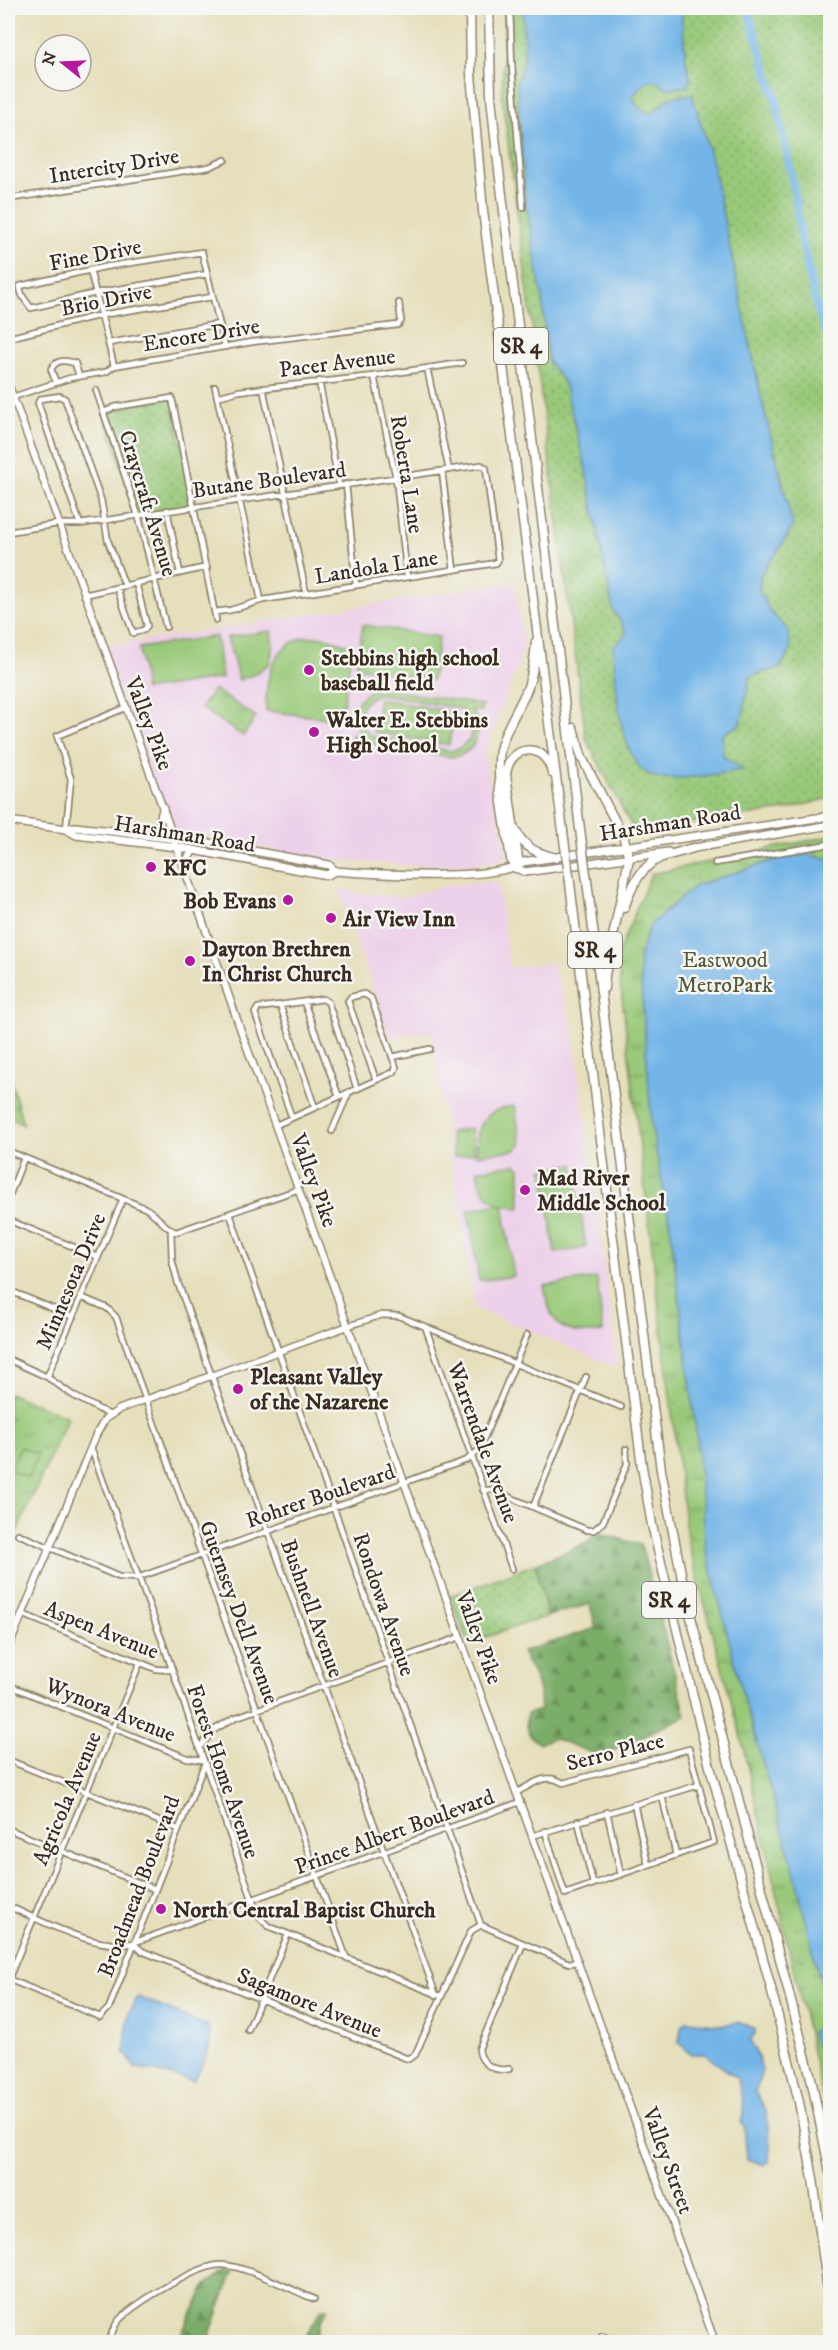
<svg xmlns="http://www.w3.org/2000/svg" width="838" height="2350" font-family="'IM FELL DW Pica',serif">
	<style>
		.built { fill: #edd0e9 }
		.grass { fill: url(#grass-dots); stroke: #6a7a4b; stroke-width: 1.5 }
		.forest { fill: url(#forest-firs); stroke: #5a6c43; stroke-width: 1.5 }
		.park { fill: url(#park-tufts); stroke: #6a7a4b; stroke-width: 1.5 }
		.pitch { fill: #98c978; stroke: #6a7a4b; stroke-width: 1.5; fill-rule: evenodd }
		.water { fill: #73b5e8; stroke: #577083; stroke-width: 1.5 }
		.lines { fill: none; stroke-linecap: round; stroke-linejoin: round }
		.river { stroke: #73b5e8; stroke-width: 8 }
		.street-casing { stroke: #90846c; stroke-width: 8 }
		.secondary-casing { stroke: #90846c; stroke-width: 9 }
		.primary-casing { stroke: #90846c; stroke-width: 10 }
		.highway-casing { stroke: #90846c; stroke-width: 11 }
		.street { stroke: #fff; stroke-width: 4.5 }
		.secondary { stroke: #fff; stroke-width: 6 }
		.primary { stroke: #fff; stroke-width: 7 }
		.highway { stroke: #fff; stroke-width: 8 }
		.highway-bridge-casing { stroke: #90846c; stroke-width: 11; stroke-linecap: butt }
		.highway-bridge { stroke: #fff; stroke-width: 8 }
		.poi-dot { fill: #b5179e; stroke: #f6f6f2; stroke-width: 2 }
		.labels { text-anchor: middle; stroke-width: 5; stroke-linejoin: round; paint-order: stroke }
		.shield { fill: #f6f6f2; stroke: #73675e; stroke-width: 1.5 }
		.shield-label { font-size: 21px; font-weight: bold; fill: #3b2a1e }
		.street-label { font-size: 22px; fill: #3b2a1e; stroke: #f6f6f2 }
		.poi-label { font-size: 22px; font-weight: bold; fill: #3b2a1e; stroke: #f6f6f2; text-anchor: start }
		.park-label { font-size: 22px; fill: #575a39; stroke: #f6f6f2 }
	</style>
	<defs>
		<pattern id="grass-dots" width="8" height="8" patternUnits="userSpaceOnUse" patternTransform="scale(1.5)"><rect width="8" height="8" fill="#98c978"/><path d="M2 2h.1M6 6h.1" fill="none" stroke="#7da362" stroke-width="1.8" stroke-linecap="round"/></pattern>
		<pattern id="forest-firs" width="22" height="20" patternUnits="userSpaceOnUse" patternTransform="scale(1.5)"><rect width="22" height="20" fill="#7aad68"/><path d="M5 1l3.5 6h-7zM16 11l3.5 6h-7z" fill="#658d55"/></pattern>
		<pattern id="park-tufts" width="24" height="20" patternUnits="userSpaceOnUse" patternTransform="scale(1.5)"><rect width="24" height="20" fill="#98c978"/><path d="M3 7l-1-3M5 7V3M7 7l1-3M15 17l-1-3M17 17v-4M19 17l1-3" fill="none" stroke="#7da362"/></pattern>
	</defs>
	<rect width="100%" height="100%" fill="#f6f6f2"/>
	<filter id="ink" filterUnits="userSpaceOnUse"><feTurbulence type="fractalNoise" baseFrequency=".0167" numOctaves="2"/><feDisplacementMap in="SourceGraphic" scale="12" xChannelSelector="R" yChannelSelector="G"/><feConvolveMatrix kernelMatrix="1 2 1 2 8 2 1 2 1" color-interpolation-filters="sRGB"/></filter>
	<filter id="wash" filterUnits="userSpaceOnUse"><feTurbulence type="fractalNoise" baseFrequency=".008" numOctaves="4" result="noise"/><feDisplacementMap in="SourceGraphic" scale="24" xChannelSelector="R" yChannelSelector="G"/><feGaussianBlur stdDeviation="1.35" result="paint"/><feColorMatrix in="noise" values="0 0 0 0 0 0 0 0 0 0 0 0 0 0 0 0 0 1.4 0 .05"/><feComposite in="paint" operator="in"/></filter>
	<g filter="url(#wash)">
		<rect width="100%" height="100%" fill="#e6dfbb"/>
		<!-- built -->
		<path class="built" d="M 515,582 L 524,647 L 484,756 L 507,852 L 505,858 L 496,861 L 470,864 L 404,865 L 317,858 L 179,832 L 163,809 L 103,647 Z
			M 497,882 L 510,968 L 552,963 L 572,1025 L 618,1368 L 475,1308 L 431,1031 L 389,1037 L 338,887 L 355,893 L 403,897 L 450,885 Z"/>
		<!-- grass -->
		<path class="grass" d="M 505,8 L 830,8 L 830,798 L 785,810 L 634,831 L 586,739 L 502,96 Z
			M 172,398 L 194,506 L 137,514 L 104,412 Z
			M 8,1070 L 23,1124 L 8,1117 Z
			M 535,1564 L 548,1616 L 468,1643 L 450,1596 Z"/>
		<!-- forest -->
		<path class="forest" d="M 597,1532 L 641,1545 L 686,1716 L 600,1756 L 553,1738 L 539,1744 C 528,1736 523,1727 527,1714 L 540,1710 C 543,1690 531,1670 522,1652 L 596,1628 L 590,1604 L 548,1616 L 535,1564 L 587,1543 Z
			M 226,2270 L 233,2272 L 207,2342 L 177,2342 L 206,2285 Z
			M 322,2309 L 328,2309 L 321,2320 L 314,2342 L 302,2342 Z"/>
		<!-- park -->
		<path class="park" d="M 214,689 L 256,717 L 243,736 L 201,708 Z
			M 830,836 L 830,2131 L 740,1733 L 687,1539 L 617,956 L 651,874 Z
			M 471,1128 L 475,1153 L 454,1157 L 450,1132 Z
			M 8,1393 L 68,1417 L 8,1552 Z"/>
		<!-- pitch -->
		<path class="pitch" d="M 363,625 L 439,637 L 432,680 L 356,667 Z
			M 271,631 L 273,645 L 270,663 L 255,674 L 239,680 L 227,637 Z
			M 216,636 L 222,678 L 145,690 L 139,648 Z
			M 305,637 L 323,637 L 352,646 L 342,714 L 335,719 L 266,711 C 265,679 271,647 305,637 Z
			M 386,689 L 482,705 L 481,711 L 472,710 C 485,731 475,755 450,757 L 351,740 L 352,734 L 360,735 C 346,713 359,687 386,689 ZM 382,694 L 461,709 L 472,722 L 470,739 L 460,748 L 450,751 L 371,736 L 360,723 C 358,707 366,696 382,694 Z
			M 379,699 L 455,712 L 449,745 L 373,732 Z
			M 515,1106 L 521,1144 L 516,1150 L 477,1155 C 475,1125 484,1109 515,1106 Z
			M 516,1164 L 520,1168 L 520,1208 L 503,1205 L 514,1276 L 479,1281 L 468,1210 L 500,1204 C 485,1199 479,1184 477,1170 Z
			M 574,1164 L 586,1248 L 555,1253 L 543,1169 Z
			M 597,1278 L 603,1332 C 560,1337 551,1325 544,1286 Z
			M 20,1447 L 38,1454 L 28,1478 L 10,1470 Z"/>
		<!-- water -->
		<path class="water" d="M 523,8 L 681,8 L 686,61 L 691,79 L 687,87 L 667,88 L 656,81 L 647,81 L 632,97 L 640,109 L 651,114 L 671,97 L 692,94 L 711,158 L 761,396 L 793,526 L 780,548 L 761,573 L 759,590 L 770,611 L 788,630 L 791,650 L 780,668 L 750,676 L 741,724 L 722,734 L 723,756 L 743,770 C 720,773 676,782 655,777 C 617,766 616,680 613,647 L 627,633 L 613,610 L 584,460 L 564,383 L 548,361 L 542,296 L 525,198 L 517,84 L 524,59 Z
			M 807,854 L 821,858 L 830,858 L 830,2091 L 827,2074 L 811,2033 L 824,2022 L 826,2004 L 791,1859 L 742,1692 L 705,1546 L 696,1430 L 670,1225 L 652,1129 L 639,957 L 650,925 L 695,886 L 777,859 Z
			M 138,1997 L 208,2026 C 214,2044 203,2066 193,2081 L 135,2067 L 124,2052 L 129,2012 Z
			M 687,2021 L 724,2025 L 738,2022 L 755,2029 L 755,2034 L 750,2040 C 762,2063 765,2068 755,2092 L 766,2110 L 770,2147 L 769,2162 L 764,2165 L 747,2159 L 744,2126 L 741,2122 C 747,2110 740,2091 737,2078 L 704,2054 L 691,2054 L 679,2043 L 681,2027 Z"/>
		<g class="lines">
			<!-- river -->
			<path class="river" d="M 747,8 L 776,99 L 793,184 L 801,238 L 817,308 L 830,342"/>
		</g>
	</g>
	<g filter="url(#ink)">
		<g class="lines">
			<!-- street casing -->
			<g class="street-casing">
				<path id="street" d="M 510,8 L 512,66 L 523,207
					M 8,199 L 209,167 L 225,160
					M 90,270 L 114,366
					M 207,274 L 96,293 L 31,308 C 26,301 20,295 20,286 L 104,267 L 202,252 L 225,347
					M 8,338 L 101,315 L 212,297
					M 109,343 L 219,324
					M 427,368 L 449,470
					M 374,376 L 396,478 L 407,577
					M 319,381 L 339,485
					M 56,383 L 51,369 C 57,359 65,360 75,363 L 79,376
					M 215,387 L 261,600
					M 263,388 L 306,593
					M 96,390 L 139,518 L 166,627
					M 13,397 L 70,378 L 106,372 L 114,366 L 252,342 L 398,325 L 401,321 L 399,303
					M 217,397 L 239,391 L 374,376 L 462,363
					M 104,412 L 115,407 L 172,398 L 216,620
					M 442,471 L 454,570
					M 346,484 L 356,585
					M 167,510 L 180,573
					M 80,524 L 38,403 L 40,399 L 60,396 L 65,399 L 101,500 L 108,541 L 125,586
					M 8,532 L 58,524 L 80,524 L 481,465 L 486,468 L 498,560 L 496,563 L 263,600 L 231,610 L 215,612
					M 117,588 L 133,633 L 144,630 L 147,626 L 136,583
					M 84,595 L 207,567
					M 66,829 L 71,779 L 57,736 L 125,708
					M 715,863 L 830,844
					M 304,1002 L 339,1097
					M 280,1005 L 315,1108
					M 392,1057 L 430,1049
					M 292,1118 L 255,1013 L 258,1008 L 323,999 L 328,1002 L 357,1089
					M 276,1125 L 394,1072 L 396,1067 L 371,998 L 364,994 L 351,997 L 348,1001 L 376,1080
					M 332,1131 L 349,1092
					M 8,1151 L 145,1208 C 157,1214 164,1228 176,1232 L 299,1189
					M 8,1199 L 24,1158
					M 230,1214 L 481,1925
					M 8,1220 L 98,1257
					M 171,1231 L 172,1260 L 178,1283 L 436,1995
					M 8,1290 L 73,1317
					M 81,1297 L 107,1308 L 116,1317 L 346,1957
					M 348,1326 L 382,1315 L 399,1316 L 621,1407
					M 425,1326 L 512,1569
					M 8,1359 L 47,1377 L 74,1396 L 110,1415
					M 47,1377 L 123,1199
					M 91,1448 L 164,1646 L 258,1916 L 268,1926 L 441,1996
					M 483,1490 L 493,1490 L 587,1530 L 594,1530 L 603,1522 L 627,1464 L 626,1449
					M 533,1507 L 586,1377
					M 18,1534 L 119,1577 L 137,1578 L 467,1460 L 479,1450 L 527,1335
					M 22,1614 L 156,1669 L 171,1670
					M 8,1685 L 187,1758 L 202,1760
					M 199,1748 L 214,1730 L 234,1718 L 460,1637
					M 8,1760 L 178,1829
					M 517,1792 C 534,1784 545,1772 563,1783 L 689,1749 L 714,1842 L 565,1894 L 545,1831
					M 662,1796 L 676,1855
					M 634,1804 L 648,1865
					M 607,1812 L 621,1875
					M 578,1821 L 593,1884
					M 8,1829 L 154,1889
					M 532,1836 L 699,1785
					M 8,1906 C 43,1921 95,1951 133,1943 L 520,1802
					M 481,1925 L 569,1963 L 578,1962
					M 133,1943 L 142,1951 L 408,2059 L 415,2055 L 471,1931 L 481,1925
					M 8,1979 L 100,2017 L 109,2008 L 204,1765
					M 8,1980 L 140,1663
					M 248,2030 L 288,1934
					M 509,2069 C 495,2072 480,2064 479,2049 L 523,1944
					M 602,2336 L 618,2342
					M 108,2342 C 112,2334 114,2324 121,2318 C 138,2302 200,2263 223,2265 C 249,2267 289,2289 314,2299"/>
			</g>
			<!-- secondary casing -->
			<g class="secondary-casing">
				<path id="secondary" d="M 8,383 L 174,839 L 240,1028 L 715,2342
					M 8,1649 L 96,1435 L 105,1419 L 120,1409 L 348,1326"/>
			</g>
			<!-- primary casing -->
			<g class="primary-casing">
				<path id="primary" d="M 8,821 L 66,829 L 75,827 L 112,831 L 216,844 L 329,865 L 335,871
					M 66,829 L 76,835 L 177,847 L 327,875 L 335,871 C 370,874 498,882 523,862 L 830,816
					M 149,835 L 159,825 L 163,809
					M 688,849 L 830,825
					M 184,865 L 193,850
					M 516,868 L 525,872 L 668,852"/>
			</g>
			<!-- highway casing -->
			<g class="highway-casing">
				<path id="highway" d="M 470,8 L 471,74 L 483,211 L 564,839
					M 489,8 L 491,97 L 496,146 L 581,837
					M 573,728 L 582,758 L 624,838 L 629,859 L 605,975 L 604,988
					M 516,831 C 525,849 538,853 556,858
					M 516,868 L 511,859 C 507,831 495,776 500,750 C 505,727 520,708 528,687 C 533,672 535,657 536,642
					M 516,868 L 518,858 L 506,775 C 509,743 546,742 552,773
					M 587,881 L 661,1470 L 685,1594 L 811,2078 L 830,2172
					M 570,883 L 612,1231 L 642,1467 L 652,1525 L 709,1763 L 770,1984 L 799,2102 L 813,2179 L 830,2306
					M 624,908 C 631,888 640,867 660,858 C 670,854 682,852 693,848"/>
			</g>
			<!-- street -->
			<use href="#street" class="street"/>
			<!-- secondary -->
			<use href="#secondary" class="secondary"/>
			<!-- primary -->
			<use href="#primary" class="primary"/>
			<!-- highway -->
			<use href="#highway" class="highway"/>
			<!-- highway-bridge casing -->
			<g class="highway-bridge-casing">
				<path id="highway-bridge" d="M 581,837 L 587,881
					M 564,839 L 570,883"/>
			</g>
			<!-- highway-bridge -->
			<use href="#highway-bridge" class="highway-bridge"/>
		</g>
	</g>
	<!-- markers -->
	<g class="poi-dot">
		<circle cx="309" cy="670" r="6"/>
		<circle cx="314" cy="732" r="6"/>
		<circle cx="151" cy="867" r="6"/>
		<circle cx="288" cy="900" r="6"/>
		<circle cx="331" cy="918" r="6"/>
		<circle cx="190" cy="961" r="6"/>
		<circle cx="525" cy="1190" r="6"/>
		<circle cx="238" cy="1389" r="6"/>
		<circle cx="161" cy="1909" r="6"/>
	</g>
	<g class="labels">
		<!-- shield labels -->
		<g class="shield">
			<rect x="494" y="328" width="54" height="36" rx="4.5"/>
			<rect x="568" y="932" width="54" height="36" rx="4.5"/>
			<rect x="642" y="1582" width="54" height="36" rx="4.5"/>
		</g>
		<g class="shield-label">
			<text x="521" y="353">SR 4</text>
			<text x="595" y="957">SR 4</text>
			<text x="669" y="1607">SR 4</text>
		</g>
		<!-- street labels -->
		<g class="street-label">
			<text transform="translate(114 165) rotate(-9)" y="8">Intercity Drive</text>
			<text transform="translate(95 254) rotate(-11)" y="8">Fine Drive</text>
			<text transform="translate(106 299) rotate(-11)" y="8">Brio Drive</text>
			<text transform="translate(201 334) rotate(-9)" y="8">Encore Drive</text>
			<text transform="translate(337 362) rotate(-7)" y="8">Pacer Avenue</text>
			<text transform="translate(408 474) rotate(81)" y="8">Roberta Lane</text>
			<text transform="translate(269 479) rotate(-8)" y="8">Butane Boulevard</text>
			<text transform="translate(149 503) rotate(73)" y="8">Craycraft Avenue</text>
			<text transform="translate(376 566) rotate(-9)" y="8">Landola Lane</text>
			<text transform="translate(150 723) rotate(69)" y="8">Valley Pike</text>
			<text transform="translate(670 822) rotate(-9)" y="8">Harshman Road</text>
			<text transform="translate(185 833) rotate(9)" y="8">Harshman Road</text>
			<text transform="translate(315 1180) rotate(70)" y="8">Valley Pike</text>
			<text transform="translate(70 1281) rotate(-67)" y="8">Minnesota Drive</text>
			<text transform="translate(484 1442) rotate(70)" y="8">Warrendale Avenue</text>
			<text transform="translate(320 1495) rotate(-19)" y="8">Rohrer Boulevard</text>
			<text transform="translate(385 1604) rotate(71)" y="8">Rondowa Avenue</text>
			<text transform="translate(313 1608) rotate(70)" y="8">Bushnell Avenue</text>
			<text transform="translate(240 1612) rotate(70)" y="8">Guernsey Dell Avenue</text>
			<text transform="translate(102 1629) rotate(22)" y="8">Aspen Avenue</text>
			<text transform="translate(480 1637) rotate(70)" y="8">Valley Pike</text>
			<text transform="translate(111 1709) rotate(22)" y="8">Wynora Avenue</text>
			<text transform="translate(615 1751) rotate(-14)" y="8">Serro Place</text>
			<text transform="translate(224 1771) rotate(71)" y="8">Forest Home Avenue</text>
			<text transform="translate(66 1798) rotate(-67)" y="8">Agricola Avenue</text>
			<text transform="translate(394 1831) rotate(-20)" y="8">Prince Albert Boulevard</text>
			<text transform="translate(138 1886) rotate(-69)" y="8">Broadmead Boulevard</text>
			<text transform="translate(310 2002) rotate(22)" y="8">Sagamore Avenue</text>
			<text transform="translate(669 2160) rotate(70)" y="8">Valley Street</text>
		</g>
		<!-- poi labels -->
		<g class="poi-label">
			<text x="321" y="665">Stebbins high school<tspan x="321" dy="25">baseball field</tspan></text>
			<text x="326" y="727">Walter E. Stebbins<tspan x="326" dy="25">High School</tspan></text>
			<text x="163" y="875">KFC</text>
			<text x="276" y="908" text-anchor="end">Bob Evans</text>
			<text x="343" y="926">Air View Inn</text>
			<text x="202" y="956">Dayton Brethren<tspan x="202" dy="25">In Christ Church</tspan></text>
			<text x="537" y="1185">Mad River<tspan x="537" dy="25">Middle School</tspan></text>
			<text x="250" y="1384">Pleasant Valley<tspan x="250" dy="25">of the Nazarene</tspan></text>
			<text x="173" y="1917">North Central Baptist Church</text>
		</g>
		<!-- park labels -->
		<g class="park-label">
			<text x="725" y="967">Eastwood<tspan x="725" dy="25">MetroPark</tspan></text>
		</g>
	</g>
	<!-- margin -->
	<rect width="838" height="2350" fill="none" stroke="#f6f6f2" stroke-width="30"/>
	<!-- north arrow -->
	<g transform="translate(63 63) rotate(288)"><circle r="28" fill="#f6f6f2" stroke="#aba49d" stroke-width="1.5"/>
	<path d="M0-4.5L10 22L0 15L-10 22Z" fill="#b5179e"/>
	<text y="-9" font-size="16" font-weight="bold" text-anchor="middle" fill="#3b2a1e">N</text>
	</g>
</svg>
